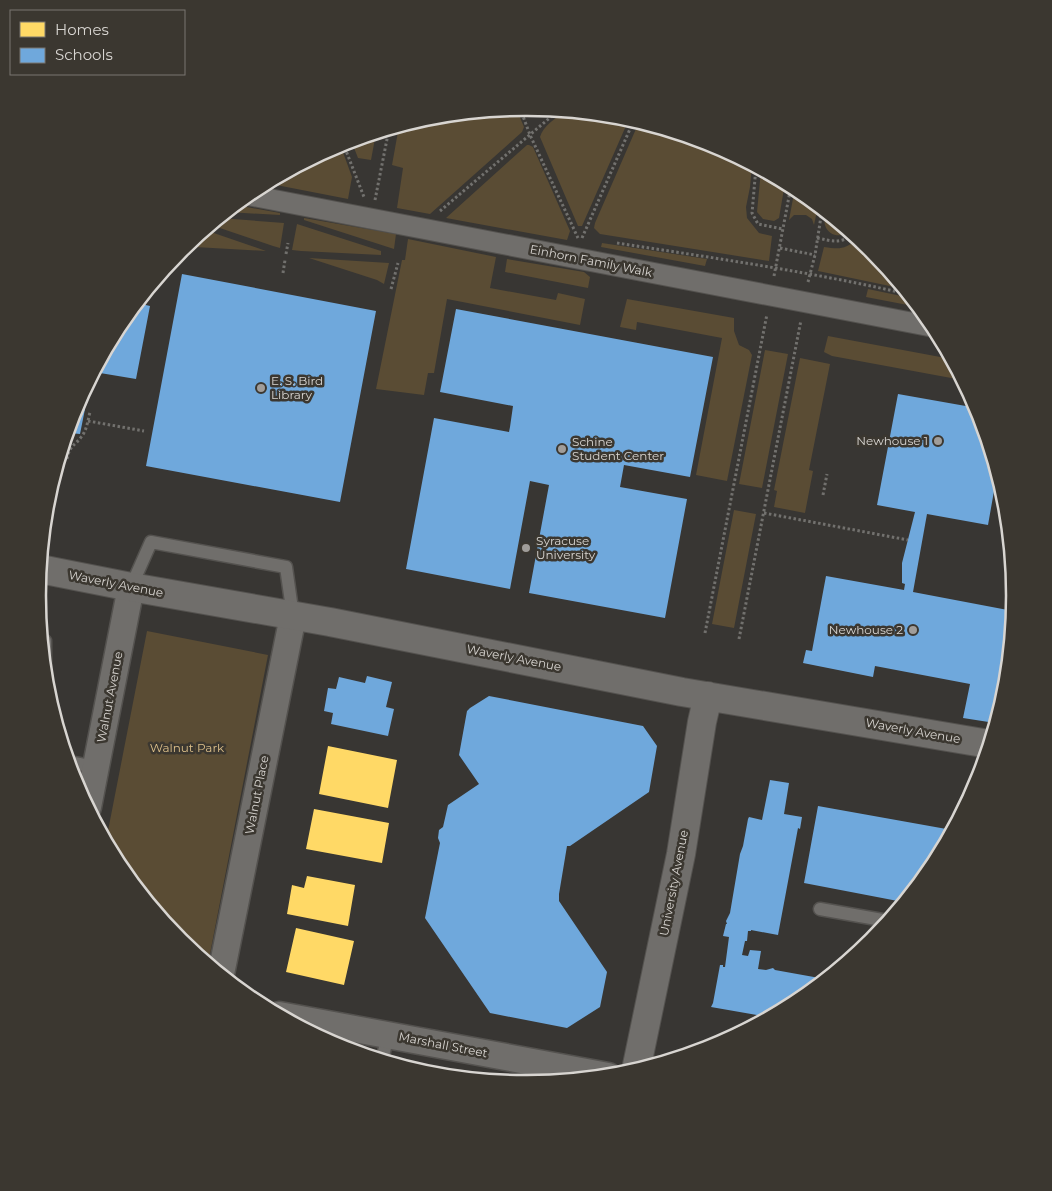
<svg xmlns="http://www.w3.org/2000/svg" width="1052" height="1191" font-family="Montserrat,sans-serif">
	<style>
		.green { fill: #5a4c34 }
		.homes { fill: #ffd966 }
		.schools { fill: #6fa8dc }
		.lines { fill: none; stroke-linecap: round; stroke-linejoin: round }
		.service-casing { stroke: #54524f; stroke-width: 15 }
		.pedestrian-casing { stroke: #54524f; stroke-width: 22 }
		.minor-casing { stroke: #54524f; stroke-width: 29 }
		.tertiary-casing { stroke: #54524f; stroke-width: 30 }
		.path { stroke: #72716e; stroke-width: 3; stroke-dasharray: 2.5 2.5; stroke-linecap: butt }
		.service { stroke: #706e6b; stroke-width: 12 }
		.pedestrian { stroke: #706e6b; stroke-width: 20 }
		.minor { stroke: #706e6b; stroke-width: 26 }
		.tertiary { stroke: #706e6b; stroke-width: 28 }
		.poi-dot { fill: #a09d9a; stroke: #3b3730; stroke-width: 2 }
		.labels { text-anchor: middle; stroke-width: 5; stroke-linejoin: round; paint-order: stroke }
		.street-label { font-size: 12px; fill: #d8d5d1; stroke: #3b3730 }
		.poi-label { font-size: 12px; fill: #d8d5d1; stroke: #3b3730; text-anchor: start }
		.park-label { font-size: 12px; fill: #dcbf89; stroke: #3b3730 }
		.rim { fill: none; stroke: #d8d5d1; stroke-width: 2.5 }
	</style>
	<rect width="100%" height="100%" fill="#383633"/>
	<!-- green -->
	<path class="green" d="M 516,108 L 524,127 L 522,132 L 430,214 L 397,208 L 403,168 L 392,165 L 399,126 L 431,116 Z
		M 565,111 L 622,116 L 629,119 L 582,226 L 578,226 L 540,137 C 543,126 556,118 565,111 Z
		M 639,122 L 713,144 L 752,165 L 750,187 L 746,207 L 747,218 L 759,233 L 772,236 L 769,261 L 600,234 L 594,228 L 595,223 Z
		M 376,133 L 371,160 L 358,158 L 351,140 Z
		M 340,144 L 352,177 L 348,199 L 266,183 Z
		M 527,145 L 529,145 L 533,147 L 570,231 L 567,240 L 446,218 Z
		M 761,170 L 785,183 L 779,218 L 774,221 L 763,219 L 757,212 Z
		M 795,188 L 818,206 L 814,225 L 812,219 L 806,215 L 794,215 L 789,220 Z
		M 236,205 L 280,213 L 280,215 L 227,212 Z
		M 826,213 L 849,232 C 841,238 828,236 825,225 C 824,222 825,217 826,213 Z
		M 220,218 L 284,223 L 280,248 L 273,246 L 211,225 Z
		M 304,218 L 396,234 L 394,249 L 304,220 Z
		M 297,224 L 381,251 L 381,255 L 301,251 L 292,250 Z
		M 205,230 L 266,251 L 195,247 L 186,248 L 186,246 Z
		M 408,239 L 496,257 L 490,288 L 556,300 L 558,293 L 585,299 L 580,325 L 447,299 L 434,373 L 428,373 L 424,395 L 376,389 L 402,260 L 405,260 Z
		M 857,239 L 872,250 L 904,289 L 818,271 L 824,247 C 839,249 845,250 857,239 Z
		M 602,243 L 707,259 L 705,266 L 601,247 Z
		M 309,258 L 389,263 L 384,284 L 377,280 Z
		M 507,259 L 584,272 L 590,277 L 588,288 L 505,272 Z
		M 868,289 L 911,298 L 918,307 L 866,297 Z
		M 627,299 L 734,318 L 734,331 L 739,345 L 749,350 L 752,355 L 727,481 L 696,475 L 722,338 L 637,322 L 636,330 L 620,327 Z
		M 828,336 L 951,359 L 962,380 L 832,356 L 824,352 Z
		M 765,350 L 788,354 L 762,488 L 739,484 Z
		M 800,358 L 830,364 L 809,470 L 813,471 L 805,513 L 774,507 L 777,491 L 774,490 Z
		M 734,510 L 756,514 L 734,628 L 712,624 Z
		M 147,631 L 268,655 L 208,964 L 180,941 L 120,867 L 106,841 Z"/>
	<!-- homes -->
	<path class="homes" d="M 328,746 L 397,760 L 388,808 L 319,794 Z
		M 314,809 L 389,823 L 382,863 L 306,849 Z
		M 307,876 L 355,885 L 348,926 L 287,914 L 292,885 L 304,888 Z
		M 296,928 L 354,941 L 344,985 L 286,972 Z"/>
	<!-- schools -->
	<path class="schools" d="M 182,274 L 376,311 L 340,502 L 146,466 Z
		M 137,303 L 150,306 L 136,379 L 94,372 L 120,324 Z
		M 456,309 L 713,357 L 690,477 L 624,465 L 620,487 L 687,499 L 665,618 L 529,593 L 549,485 L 530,481 L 510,589 L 406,569 L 434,418 L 509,432 L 510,427 L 513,406 L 440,392 Z
		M 898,394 L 977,408 L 997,474 L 988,525 L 927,514 L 913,592 L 1013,611 L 1005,691 L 995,723 L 963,718 L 970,684 L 875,666 L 873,677 L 803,663 L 806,650 L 812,651 L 826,576 L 904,590 L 905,584 L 902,583 L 902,563 L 915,512 L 877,505 Z
		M 75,408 L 85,409 L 80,434 L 70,433 L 67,448 L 63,447 Z
		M 367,676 L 392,682 L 386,707 L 394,709 L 388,736 L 331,724 L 333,713 L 324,711 L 328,688 L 336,689 L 339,677 L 365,683 Z
		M 489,696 L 643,726 L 657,746 L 649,792 L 570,846 L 567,846 L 559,894 L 559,901 L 607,972 L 600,1007 L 567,1028 L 490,1013 L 425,918 L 440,843 L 438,838 L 439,830 L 443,827 L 448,805 L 479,784 L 459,755 L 467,711 L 470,708 Z
		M 770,780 L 789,783 L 784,814 L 802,817 L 800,829 L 798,828 L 778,935 L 751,930 L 751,931 L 748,931 L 747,941 L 745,941 L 742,955 L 748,956 L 750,950 L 761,951 L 758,969 L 766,970 L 773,968 L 775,970 L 825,979 L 797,1002 L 768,1017 L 711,1007 L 713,1003 L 720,965 L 723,965 L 723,967 L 725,967 L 729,937 L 723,936 L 726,924 L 727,924 L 726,921 L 730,913 L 740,854 L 743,846 L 748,819 L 749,817 L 762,820 Z
		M 818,806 L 952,830 L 932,867 L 903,902 L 804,883 Z"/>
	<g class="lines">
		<!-- service casing -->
		<g class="service-casing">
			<path id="service" d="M 131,587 L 151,542 L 286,567 L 293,616
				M 42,640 L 45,641 L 45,671
				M 68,762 L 96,767
				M 820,909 L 888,921
				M 382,1060 L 388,1035"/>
		</g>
		<!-- pedestrian casing -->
		<g class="pedestrian-casing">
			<path id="pedestrian" d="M 248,195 L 934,327"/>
		</g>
		<!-- minor casing -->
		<g class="minor-casing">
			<path id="minor" d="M 88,807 L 131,587
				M 221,974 L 293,616
				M 279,1015 L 608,1076"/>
		</g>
		<!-- tertiary casing -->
		<g class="tertiary-casing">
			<path id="tertiary" d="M 40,569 L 131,587 L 330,622 L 682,692 L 989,744
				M 636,1070 L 681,854 L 702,722 L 708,696"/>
		</g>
		<!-- path -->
		<path class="path" d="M 520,108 L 530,135 L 578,238
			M 343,143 L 364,197
			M 756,167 L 752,213 L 758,224 L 783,229
			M 375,200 L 389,129
			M 440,211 L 559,110
			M 582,238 L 634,120
			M 817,238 C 832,241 839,244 853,235
			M 617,243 C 714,258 812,272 907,294
			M 780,248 L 815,255
			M 286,254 L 288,243
			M 283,273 L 285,260
			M 774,276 L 791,186
			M 808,282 L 815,255 L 822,210
			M 391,289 L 398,263
			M 88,421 L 144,431
			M 67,459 C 70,444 75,446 82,436 C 87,429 88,420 90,412
			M 823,495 L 827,474
			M 764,513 L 908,540
			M 705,633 L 767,314
			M 739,639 L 801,320"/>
		<!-- service -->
		<use href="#service" class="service"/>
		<!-- pedestrian -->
		<use href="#pedestrian" class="pedestrian"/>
		<!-- minor -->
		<use href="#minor" class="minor"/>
		<!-- tertiary -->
		<use href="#tertiary" class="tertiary"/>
	</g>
	<!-- markers -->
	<g class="poi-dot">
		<circle cx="261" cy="388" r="5"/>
		<circle cx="938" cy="441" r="5"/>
		<circle cx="562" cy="449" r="5"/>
		<circle cx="526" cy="548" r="5"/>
		<circle cx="913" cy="630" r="5"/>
	</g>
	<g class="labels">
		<!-- street labels -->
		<g class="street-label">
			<text transform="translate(591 261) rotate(11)" y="4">Einhorn Family Walk</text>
			<text transform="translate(116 584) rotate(11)" y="4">Waverly Avenue</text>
			<text transform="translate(514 658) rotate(11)" y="4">Waverly Avenue</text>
			<text transform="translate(110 697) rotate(-79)" y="4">Walnut Avenue</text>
			<text transform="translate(913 731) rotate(10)" y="4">Waverly Avenue</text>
			<text transform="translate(257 795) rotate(-79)" y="4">Walnut Place</text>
			<text transform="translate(674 883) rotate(-79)" y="4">University Avenue</text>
			<text transform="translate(443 1045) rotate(11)" y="4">Marshall Street</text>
		</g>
		<!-- poi labels -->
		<g class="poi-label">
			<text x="271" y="385">E. S. Bird<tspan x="271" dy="14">Library</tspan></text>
			<text x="928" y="445" text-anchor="end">Newhouse 1</text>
			<text x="572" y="446">Schine<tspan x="572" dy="14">Student Center</tspan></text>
			<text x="536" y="545">Syracuse<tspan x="536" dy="14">University</tspan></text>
			<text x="903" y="634" text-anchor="end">Newhouse 2</text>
		</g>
		<!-- park labels -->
		<g class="park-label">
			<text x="187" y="752">Walnut Park</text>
		</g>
	</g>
	<!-- crop -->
	<path d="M0 0H1052V1191H0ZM525 116H527A479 479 0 0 1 1006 595V596A479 479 0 0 1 527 1075H525A479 479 0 0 1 46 596V595A479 479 0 0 1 525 116Z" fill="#3b3730" fill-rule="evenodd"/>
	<path class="rim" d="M525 116H527A479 479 0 0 1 1006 595V596A479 479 0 0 1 527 1075H525A479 479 0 0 1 46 596V595A479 479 0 0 1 525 116Z"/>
	<!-- legend -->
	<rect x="10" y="10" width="175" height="65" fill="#3b3730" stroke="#7a7670"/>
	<rect x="20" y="22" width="25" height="15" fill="#ffd966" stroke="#7a7670"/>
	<text x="55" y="35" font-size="15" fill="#d8d5d1">Homes</text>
	<rect x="20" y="48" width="25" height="15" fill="#6fa8dc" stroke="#7a7670"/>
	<text x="55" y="60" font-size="15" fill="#d8d5d1">Schools</text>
</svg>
